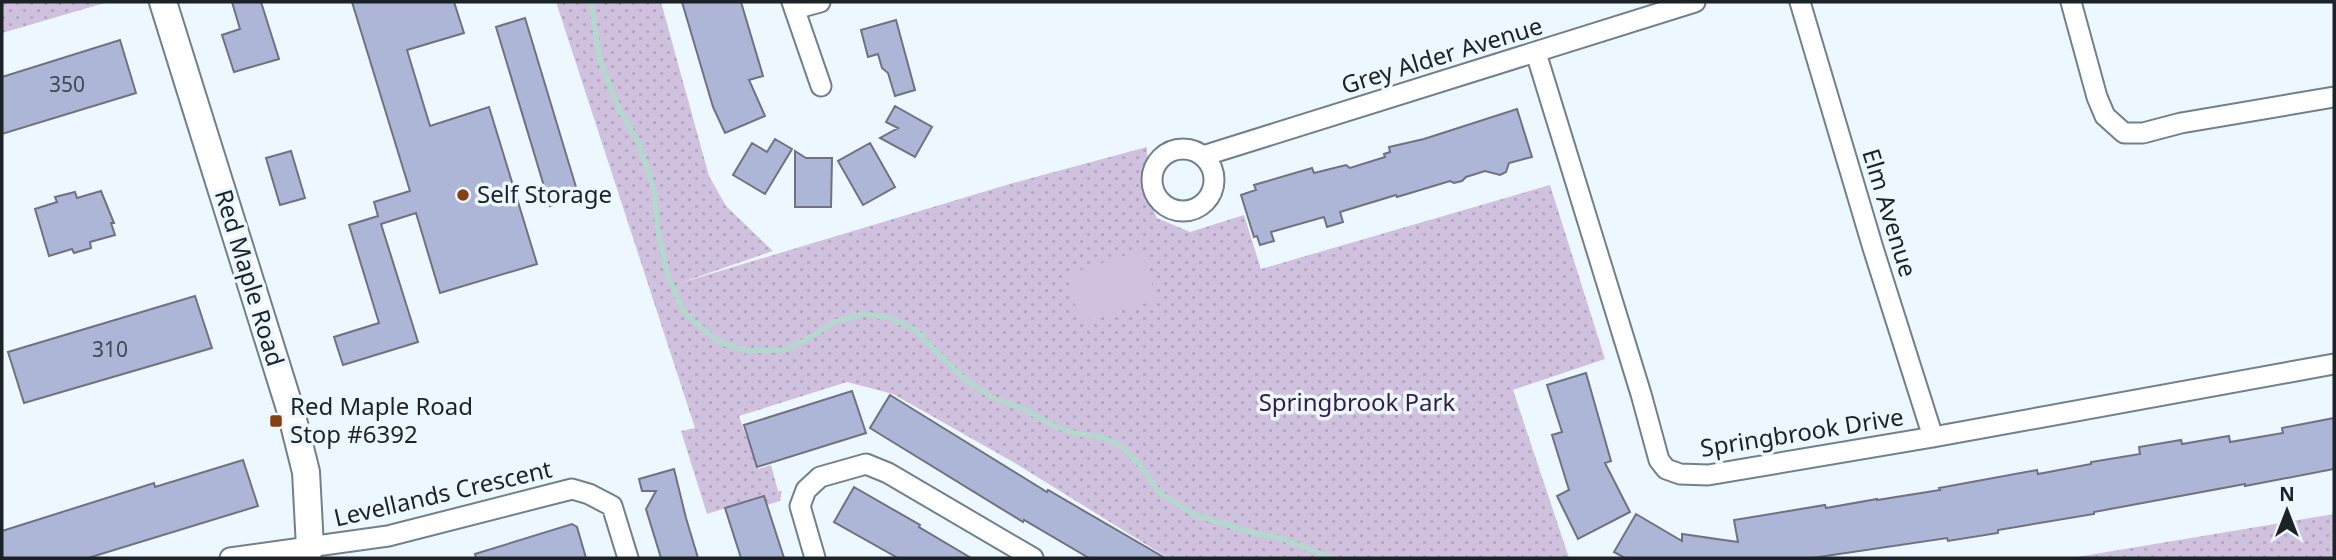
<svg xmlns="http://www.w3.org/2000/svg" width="2336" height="560" font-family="'Noto Sans',sans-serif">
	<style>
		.grass { fill: url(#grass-dots) }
		.garden { fill: #d0c1de }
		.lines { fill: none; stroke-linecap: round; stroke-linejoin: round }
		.stream { stroke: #b1dacc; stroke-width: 5 }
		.building { fill: #aeb6d7; stroke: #6e7283; stroke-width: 2 }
		.street-casing { stroke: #70808c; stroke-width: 23 }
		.secondary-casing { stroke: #70808c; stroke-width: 30 }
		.street { stroke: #fff; stroke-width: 19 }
		.secondary { stroke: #fff; stroke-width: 26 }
		.poi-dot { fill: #854114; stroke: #ecf7ff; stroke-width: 2.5 }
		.labels { text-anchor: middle; stroke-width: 7; stroke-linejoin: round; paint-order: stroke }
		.number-label { font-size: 21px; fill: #404853 }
		.street-label { font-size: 24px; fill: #1c2327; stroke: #ecf7ff }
		.poi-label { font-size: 24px; fill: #1c2327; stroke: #ecf7ff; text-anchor: start }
		.park-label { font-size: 24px; fill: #341d46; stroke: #ecf7ff }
	</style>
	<defs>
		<pattern id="grass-dots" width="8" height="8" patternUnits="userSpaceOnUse" patternTransform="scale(1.75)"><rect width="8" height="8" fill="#d0c1de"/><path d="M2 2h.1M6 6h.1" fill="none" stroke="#b2a6be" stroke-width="1.8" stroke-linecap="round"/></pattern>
	</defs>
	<rect width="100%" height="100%" fill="#ecf7ff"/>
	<!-- grass -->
	<path class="grass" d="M 2,2 L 108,2 L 2,33 Z
		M 556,2 L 661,2 L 709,176 L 726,206 L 773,251 L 680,283 L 1013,183 L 1147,147 L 1147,194 L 1157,218 L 1190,232 L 1244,215 L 1261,269 L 1550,185 L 1605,359 L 1513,390 L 1569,558 L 1168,558 L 1013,462 L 893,394 L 847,382 L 739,416 L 758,469 L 771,465 L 778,491 L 782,491 L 780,501 L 767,505 L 764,496 L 707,514 L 681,431 L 695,428 Z
		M 2334,514 L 2334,558 L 2071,558 Z"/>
	<!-- garden -->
	<path class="garden" d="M 1142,250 L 1157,300 L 1081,322 L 1066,275 Z"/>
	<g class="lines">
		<!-- stream -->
		<path class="stream" d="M 591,2 L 600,61 L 619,109 L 639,144 L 654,190 L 658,231 L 668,277 L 685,314 L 719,342 L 747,351 L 784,350 L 806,340 L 834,322 L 863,314 L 890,318 L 914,329 L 962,377 L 993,398 L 1024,409 L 1052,425 L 1077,434 L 1102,437 L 1119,445 L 1139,464 L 1160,493 L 1193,514 L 1253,533 L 1280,538 L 1333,558"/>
	</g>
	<!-- building -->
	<path class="building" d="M 232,2 L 261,2 L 279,59 L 234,72 L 222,35 L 240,29 Z
		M 352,2 L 454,2 L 464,33 L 407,50 L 430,126 L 489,107 L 537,264 L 440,293 L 416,213 L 381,224 L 418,342 L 343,365 L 334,337 L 379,323 L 349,225 L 378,216 L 374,202 L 410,191 Z
		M 682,2 L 741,2 L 763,76 L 749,80 L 765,116 L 725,133 L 713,107 Z
		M 525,18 L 579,197 L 550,206 L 496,27 Z
		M 896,20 L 915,90 L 895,96 L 888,73 L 882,68 L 878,54 L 868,57 L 861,30 Z
		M 120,40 L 136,93 L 2,134 L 2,77 Z
		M 895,106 L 932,127 L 915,157 L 880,138 L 898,128 L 886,122 Z
		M 1517,109 L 1532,157 L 1509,163 L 1506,172 L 1500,175 L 1485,171 L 1466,177 L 1462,181 L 1454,183 L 1450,181 L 1397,197 L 1396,195 L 1340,212 L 1343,222 L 1327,227 L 1324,217 L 1271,232 L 1274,241 L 1260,245 L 1257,236 L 1254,237 L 1241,195 L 1256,190 L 1254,185 L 1312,168 L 1314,173 L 1346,165 L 1350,168 L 1385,157 L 1384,154 L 1390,152 L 1389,147 L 1424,139 Z
		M 775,139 L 792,149 L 765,194 L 733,175 L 752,143 L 767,152 Z
		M 870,143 L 895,187 L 863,205 L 838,161 Z
		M 291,151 L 305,198 L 280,205 L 266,158 Z
		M 795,151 L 806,158 L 832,158 L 831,207 L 795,207 Z
		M 101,191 L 114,223 L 111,223 L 115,235 L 90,242 L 91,248 L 74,253 L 72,249 L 49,256 L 35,209 L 57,202 L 55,197 L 75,192 L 77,198 Z
		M 195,296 L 212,348 L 24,403 L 8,352 Z
		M 1586,373 L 1611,461 L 1605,463 L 1630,512 L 1578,539 L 1557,496 L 1569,490 L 1552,435 L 1562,432 L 1547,385 Z
		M 852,391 L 866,433 L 757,467 L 744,425 Z
		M 890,395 L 1047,492 L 1048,490 L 1165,558 L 1089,558 L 1024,520 L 1023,522 L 870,428 Z
		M 2334,418 L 2334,469 L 2245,486 L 2245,484 L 2191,494 L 2094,512 L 2094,514 L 1998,530 L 1998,533 L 1948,541 L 1947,538 L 1812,558 L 1625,558 L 1614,552 L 1636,514 L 1682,541 L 1682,534 L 1738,542 L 1734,520 L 1825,505 L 1826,508 L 1877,499 L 1877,500 L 1940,490 L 1939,488 L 2037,470 L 2038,474 L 2091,464 L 2091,462 L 2140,454 L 2139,447 L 2181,440 L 2182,444 L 2229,436 L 2230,442 L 2283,433 L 2282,428 Z
		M 243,460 L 258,506 L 88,558 L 2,558 L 2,531 L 154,483 L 155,487 Z
		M 674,469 L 686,518 L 698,558 L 661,558 L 646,509 L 656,491 L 642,491 L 639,479 Z
		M 854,487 L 920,525 L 919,527 L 971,558 L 898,558 L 834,522 Z
		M 764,496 L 784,558 L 741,558 L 725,508 Z
		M 572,524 L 577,527 L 586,558 L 476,558 L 475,554 Z"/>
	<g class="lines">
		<!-- street casing -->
		<g class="street-casing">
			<path id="street" d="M 792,2 L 821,86
				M 1800,2 L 1873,248 L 1933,437
				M 2071,2 L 2097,97 L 2105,116 L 2124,133 L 2143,133 L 2181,123 L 2334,97
				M 795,9 L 820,2
				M 1536,53 L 1641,394 L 1659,460 L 1666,469 L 1680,474 L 1708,475 L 1933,437 L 2334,364
				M1152 180a31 31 0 1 1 62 0a31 31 0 1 1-62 0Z
				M 1203,156 L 1695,2
				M 230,558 L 388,536 L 572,489 L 589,494 L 612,506 L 628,558
				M 815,558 L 800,506 L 806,490 L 820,477 L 866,464 L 888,473 L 1033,558"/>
		</g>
		<!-- secondary casing -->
		<g class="secondary-casing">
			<path id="secondary" d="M 163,2 L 291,412 L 306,472 L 310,547 L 306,558"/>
		</g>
		<!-- street -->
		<use href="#street" class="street"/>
		<!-- secondary -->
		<use href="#secondary" class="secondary"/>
	</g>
	<!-- markers -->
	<g class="poi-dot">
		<circle cx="463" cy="195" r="7"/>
		<rect x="269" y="414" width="14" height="14" rx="3.5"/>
	</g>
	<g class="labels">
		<!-- number labels -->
		<g class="number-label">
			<text x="67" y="92">350</text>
			<text x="110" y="357">310</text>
		</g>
		<!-- street labels -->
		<g class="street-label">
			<text transform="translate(1442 56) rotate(-17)" y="8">Grey Alder Avenue</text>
			<text transform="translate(1889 213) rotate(73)" y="8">Elm Avenue</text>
			<text transform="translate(249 278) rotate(73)" y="8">Red Maple Road</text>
			<text transform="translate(1802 433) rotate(-9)" y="8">Springbrook Drive</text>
			<text transform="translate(443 494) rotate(-13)" y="8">Levellands Crescent</text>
		</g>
		<!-- poi labels -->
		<g class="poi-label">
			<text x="477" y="203">Self Storage</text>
			<text x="290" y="415">Red Maple Road<tspan x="290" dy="28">Stop #6392</tspan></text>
		</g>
		<!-- park labels -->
		<g class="park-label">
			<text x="1357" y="411">Springbrook Park</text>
		</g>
	</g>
	<!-- border -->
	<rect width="2336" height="560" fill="none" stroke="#1c2327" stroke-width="7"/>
	<!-- north arrow -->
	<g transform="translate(2287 511)" stroke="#ecf7ff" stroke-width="5" paint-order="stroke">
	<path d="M0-5L12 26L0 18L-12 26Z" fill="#1c2327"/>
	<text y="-10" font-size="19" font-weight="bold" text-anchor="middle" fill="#1c2327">N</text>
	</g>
</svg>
